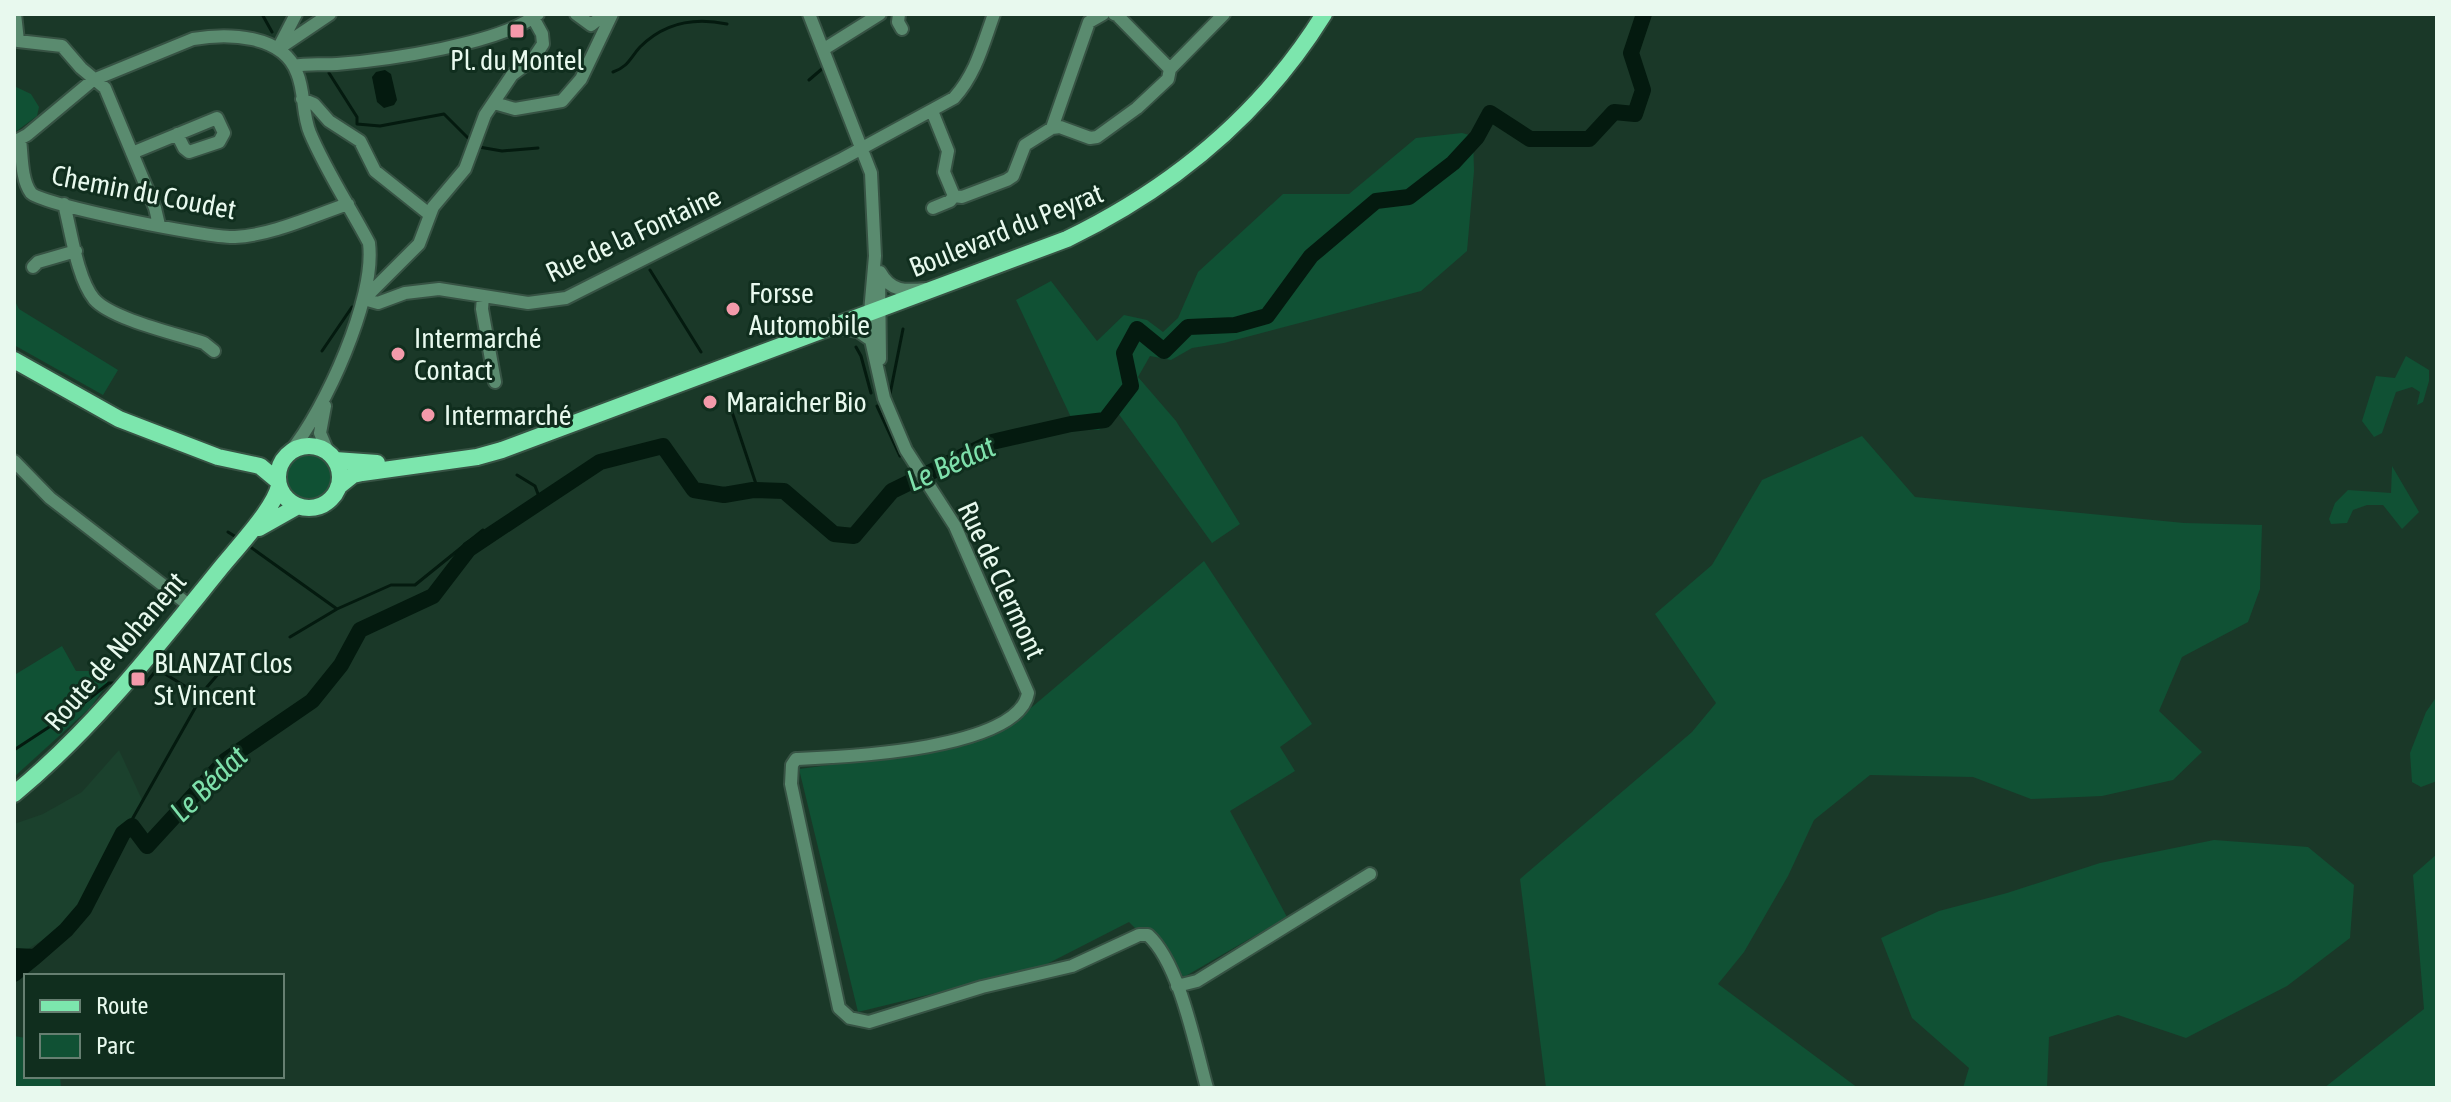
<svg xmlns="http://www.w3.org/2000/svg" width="2451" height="1102" font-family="'Asap Condensed',sans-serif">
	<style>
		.built { fill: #1b412d }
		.green { fill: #105134 }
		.water { fill: #041a0f }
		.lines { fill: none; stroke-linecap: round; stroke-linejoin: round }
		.stream { stroke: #041a0f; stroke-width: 3 }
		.river { stroke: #041a0f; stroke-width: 16 }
		.minor-casing { stroke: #375344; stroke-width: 16 }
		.major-casing { stroke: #375344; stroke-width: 20 }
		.minor { stroke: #5a8b6f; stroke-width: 12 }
		.major { stroke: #7ce6ad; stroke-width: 16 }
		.poi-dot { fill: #f39aaa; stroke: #102e1e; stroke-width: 3 }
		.labels { text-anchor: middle; stroke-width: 6; stroke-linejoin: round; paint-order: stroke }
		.poi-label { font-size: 28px; fill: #e8f9ee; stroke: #102e1e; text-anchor: start }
		.street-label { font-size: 28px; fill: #e8f9ee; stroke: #102e1e }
		.water-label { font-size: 30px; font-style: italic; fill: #7ee0ab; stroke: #102e1e }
	</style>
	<rect width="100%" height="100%" fill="#1a3828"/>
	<!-- built -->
	<path class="built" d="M 119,750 L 143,802 L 87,906 L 63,928 L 21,953 L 14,950 L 14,824 L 43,814 L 82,792 Z"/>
	<!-- green -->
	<path class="green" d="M 14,86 L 31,94 L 39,107 L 37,116 L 14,133 Z
		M 1462,133 L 1473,136 L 1474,171 L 1467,251 L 1421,291 L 1224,343 L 1192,348 L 1171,360 L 1150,356 L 1138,377 L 1176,421 L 1240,524 L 1212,543 L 1118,413 L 1099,430 L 1076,428 L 1016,300 L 1051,281 L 1097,341 L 1124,315 L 1147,320 L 1163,332 L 1178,318 L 1198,272 L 1283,194 L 1349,194 L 1416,138 Z
		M 14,299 L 19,309 L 118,370 L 103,395 L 14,345 Z
		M 2406,356 L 2429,370 L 2429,381 L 2423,402 L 2417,405 L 2420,392 L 2412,387 L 2396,392 L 2382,433 L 2374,437 L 2362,421 L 2376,376 L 2395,378 Z
		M 1862,436 L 1915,497 L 2184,523 L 2262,525 L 2260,589 L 2248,622 L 2182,657 L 2159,711 L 2202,752 L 2173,780 L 2102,796 L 2031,799 L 1973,777 L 1870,775 L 1814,820 L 1788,876 L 1744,952 L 1718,984 L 1858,1088 L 1546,1088 L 1520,879 L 1692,732 L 1716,703 L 1655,614 L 1712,565 L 1762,480 Z
		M285 476a23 23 0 1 1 46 0a23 23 0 1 1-46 0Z
		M 2392,466 L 2419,512 L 2402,529 L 2383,505 L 2367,505 L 2353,510 L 2347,523 L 2331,524 L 2329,519 L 2335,503 L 2348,490 L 2391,493 Z
		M 1204,561 L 1312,724 L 1280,747 L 1295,771 L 1230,811 L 1287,917 L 1184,977 L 1129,922 L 1041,967 L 858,1012 L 799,769 L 905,755 L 989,732 L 1032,707 Z
		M 62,646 L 76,671 L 108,671 L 107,684 L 91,707 L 14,777 L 16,674 Z
		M 2437,696 L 2437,781 L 2421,787 L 2412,782 L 2410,753 L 2426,712 Z
		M 2214,840 L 2308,847 L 2354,885 L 2350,938 L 2287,986 L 2186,1038 L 2118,1015 L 2049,1037 L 2047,1088 L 1963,1088 L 1969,1068 L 1912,1018 L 1881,938 L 1939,911 L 2007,893 L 2100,863 Z
		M 2437,854 L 2437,1084 L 2432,1088 L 2324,1088 L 2424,1009 L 2413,875 Z
		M 14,1036 L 26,1038 L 26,1076 L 60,1076 L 61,1088 L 14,1088 Z"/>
	<!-- water -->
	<path class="water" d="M 385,70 L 391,74 L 397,100 L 394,105 L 384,108 L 377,102 L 372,77 L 376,72 Z"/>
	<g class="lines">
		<!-- stream -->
		<path class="stream" d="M 262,14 L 272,32
			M 613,72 C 628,67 630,58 640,47 C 664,23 694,17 727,24
			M 329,73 L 357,117 L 357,124 L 380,126 L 444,114 L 468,138
			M 809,80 L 823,68
			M 479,147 L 502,151 L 538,148
			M 650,270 L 701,352
			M 856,347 L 861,356 L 871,393
			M 322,351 L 352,307
			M 890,394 L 903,329
			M 728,400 L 758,490
			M 877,406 L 900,456
			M 908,470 L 912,477 L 916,475
			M 517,475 L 535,486 L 541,502
			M 228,532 L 236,537
			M 249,546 L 337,609
			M 290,637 L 337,609 L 391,585 L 415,585 L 483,530
			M 136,683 L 146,683 L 157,669 L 201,696
			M 14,750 L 75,710 L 109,683 L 116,683
			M 125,832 L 207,687 L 219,673 L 240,661"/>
		<!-- river -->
		<path class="river" d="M 14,956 L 35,957 L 66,930 L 84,909 L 123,833 L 132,826 L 147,846 L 226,760 L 312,701 L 341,665 L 360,630 L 433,596 L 469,549 L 600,462 L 663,446 L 694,490 L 724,495 L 753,490 L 784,491 L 834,534 L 854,536 L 892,491 L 992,442 L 1071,424 L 1105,420 L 1131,386 L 1124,353 L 1137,329 L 1164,351 L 1188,327 L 1235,325 L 1267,316 L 1311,256 L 1376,201 L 1409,197 L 1453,163 L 1477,137 L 1490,113 L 1530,139 L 1589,139 L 1614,112 L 1635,114 L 1643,90 L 1631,53 L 1644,14
			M 14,974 L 35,957"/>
		<!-- minor casing -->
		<g class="minor-casing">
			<path id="minor" d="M 15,14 L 18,41 L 62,46 L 81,68 L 105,88 L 155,208 L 159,225
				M 531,14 L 542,34 L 543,44 L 533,59 L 512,75 L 485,115 L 465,169 L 433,207 L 419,244 L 364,299 L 378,303 L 405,293 L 439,289 L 528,303 L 566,298 L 842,159 L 954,98 C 976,74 983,44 994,14
				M 576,14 L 591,25 L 605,14
				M 809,14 L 871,173 L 875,256 L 870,312 L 871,340 L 884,398 L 906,450 L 955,526 L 1028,693 C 1019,750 842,757 796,759 L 792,765 L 791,784 L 839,1008 L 850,1018 L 869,1022 L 982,987 L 1072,966 L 1139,935 L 1148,935 C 1180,964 1195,1046 1207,1088
				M 899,14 L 898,22 L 902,29
				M 1114,14 L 1117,15 L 1170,69
				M 279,47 L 296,14
				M 278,49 L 330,14
				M 824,49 L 880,14
				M 294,66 C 308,63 322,65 337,64 C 387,60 500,44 538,14
				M 302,99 L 314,104 L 329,121 L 360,141 L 375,171 L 429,214
				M 494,103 L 515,109 L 562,101 L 581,79 L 612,14
				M 932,111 L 948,151 L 944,172 L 954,196 L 962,197 L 1007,180 L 1013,176 L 1025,145 L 1052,128 L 1060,127 L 1090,138 L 1097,137 L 1137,108 L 1168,79 L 1170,69 L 1224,14
				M 1052,128 L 1089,22 L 1103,14
				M 20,139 C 22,154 21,180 31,193 C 42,205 213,239 235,237 C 273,235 312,216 348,204
				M 14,142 L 27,135 L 93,80 L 193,39 C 227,33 283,34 297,73 C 305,92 302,114 310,133 C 326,171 350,207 369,243 C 376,298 325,410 290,452
				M 132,153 L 217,118 L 224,133 L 219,142 L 189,152 L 184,148 L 177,134
				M 64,204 C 71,231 77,278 94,299 C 111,319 177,334 204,343 L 214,351
				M 933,208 L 950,201 L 954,196
				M 33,267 L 38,262 L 76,251
				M 880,272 C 891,292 905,291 926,289
				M 879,274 L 880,359
				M 483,297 L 482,309 L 495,382
				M 835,327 L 858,331 L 871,340
				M 325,406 L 320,433 L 328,452
				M 14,461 L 50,498 L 190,606
				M 1177,986 L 1197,981 L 1370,874"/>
		</g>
		<!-- major casing -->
		<g class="major-casing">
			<path id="major" d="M 14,360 L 119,419 L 218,457 L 260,466 L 278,481
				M278 477a31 31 0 1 1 62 0a31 31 0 1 1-62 0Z
				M 335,460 L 377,463
				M 338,487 L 353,475 L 362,473 L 477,457 L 502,450 L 1067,239 C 1172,188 1262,114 1324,14
				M 259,528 L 298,506
				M 14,794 C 93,729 155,649 219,570 C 235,550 274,509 279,486"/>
		</g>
		<!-- minor -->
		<use href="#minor" class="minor"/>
		<!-- major -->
		<use href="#major" class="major"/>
	</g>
	<!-- markers -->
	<g class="poi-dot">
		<rect x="509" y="23" width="16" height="16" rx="4"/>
		<circle cx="733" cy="309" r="8"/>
		<circle cx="398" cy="354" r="8"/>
		<circle cx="710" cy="402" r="8"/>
		<circle cx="428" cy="415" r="8"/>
		<rect x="130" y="671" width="16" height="16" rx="4"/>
	</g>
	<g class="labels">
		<!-- poi labels -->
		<g class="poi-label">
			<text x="517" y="70" text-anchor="middle">Pl. du Montel</text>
			<text x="749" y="303">Forsse<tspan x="749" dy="32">Automobile</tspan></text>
			<text x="414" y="348">Intermarché<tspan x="414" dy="32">Contact</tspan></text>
			<text x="726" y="412">Maraicher Bio</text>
			<text x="444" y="425">Intermarché</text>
			<text x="154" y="673">BLANZAT Clos<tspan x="154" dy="32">St Vincent</tspan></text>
		</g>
		<!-- street labels -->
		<g class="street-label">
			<text transform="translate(144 192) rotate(11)" y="10">Chemin du Coudet</text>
			<text transform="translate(1006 230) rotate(-22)" y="10">Boulevard du Peyrat</text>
			<text transform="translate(633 234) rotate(-25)" y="10">Rue de la Fontaine</text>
			<text transform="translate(1002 580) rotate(65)" y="10">Rue de Clermont</text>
			<text transform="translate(115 651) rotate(-49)" y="10">Route de Nohanent</text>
		</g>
		<!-- water labels -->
		<g class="water-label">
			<text transform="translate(951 464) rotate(-24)" y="10">Le Bédat</text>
			<text transform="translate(209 784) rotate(-44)" y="10">Le Bédat</text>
		</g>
	</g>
	<!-- border -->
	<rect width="2451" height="1102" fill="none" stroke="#e8f9ee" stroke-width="32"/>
	<!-- legend -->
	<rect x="24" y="974" width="260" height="104" fill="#102e1e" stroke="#667f71" stroke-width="2"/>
	<rect x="40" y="1000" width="40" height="12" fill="#7ce6ad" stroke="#667f71" stroke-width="2"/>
	<text x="96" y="1014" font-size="24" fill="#e8f9ee">Route</text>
	<rect x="40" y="1034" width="40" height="24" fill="#105134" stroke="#667f71" stroke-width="2"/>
	<text x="96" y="1054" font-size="24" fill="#e8f9ee">Parc</text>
</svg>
